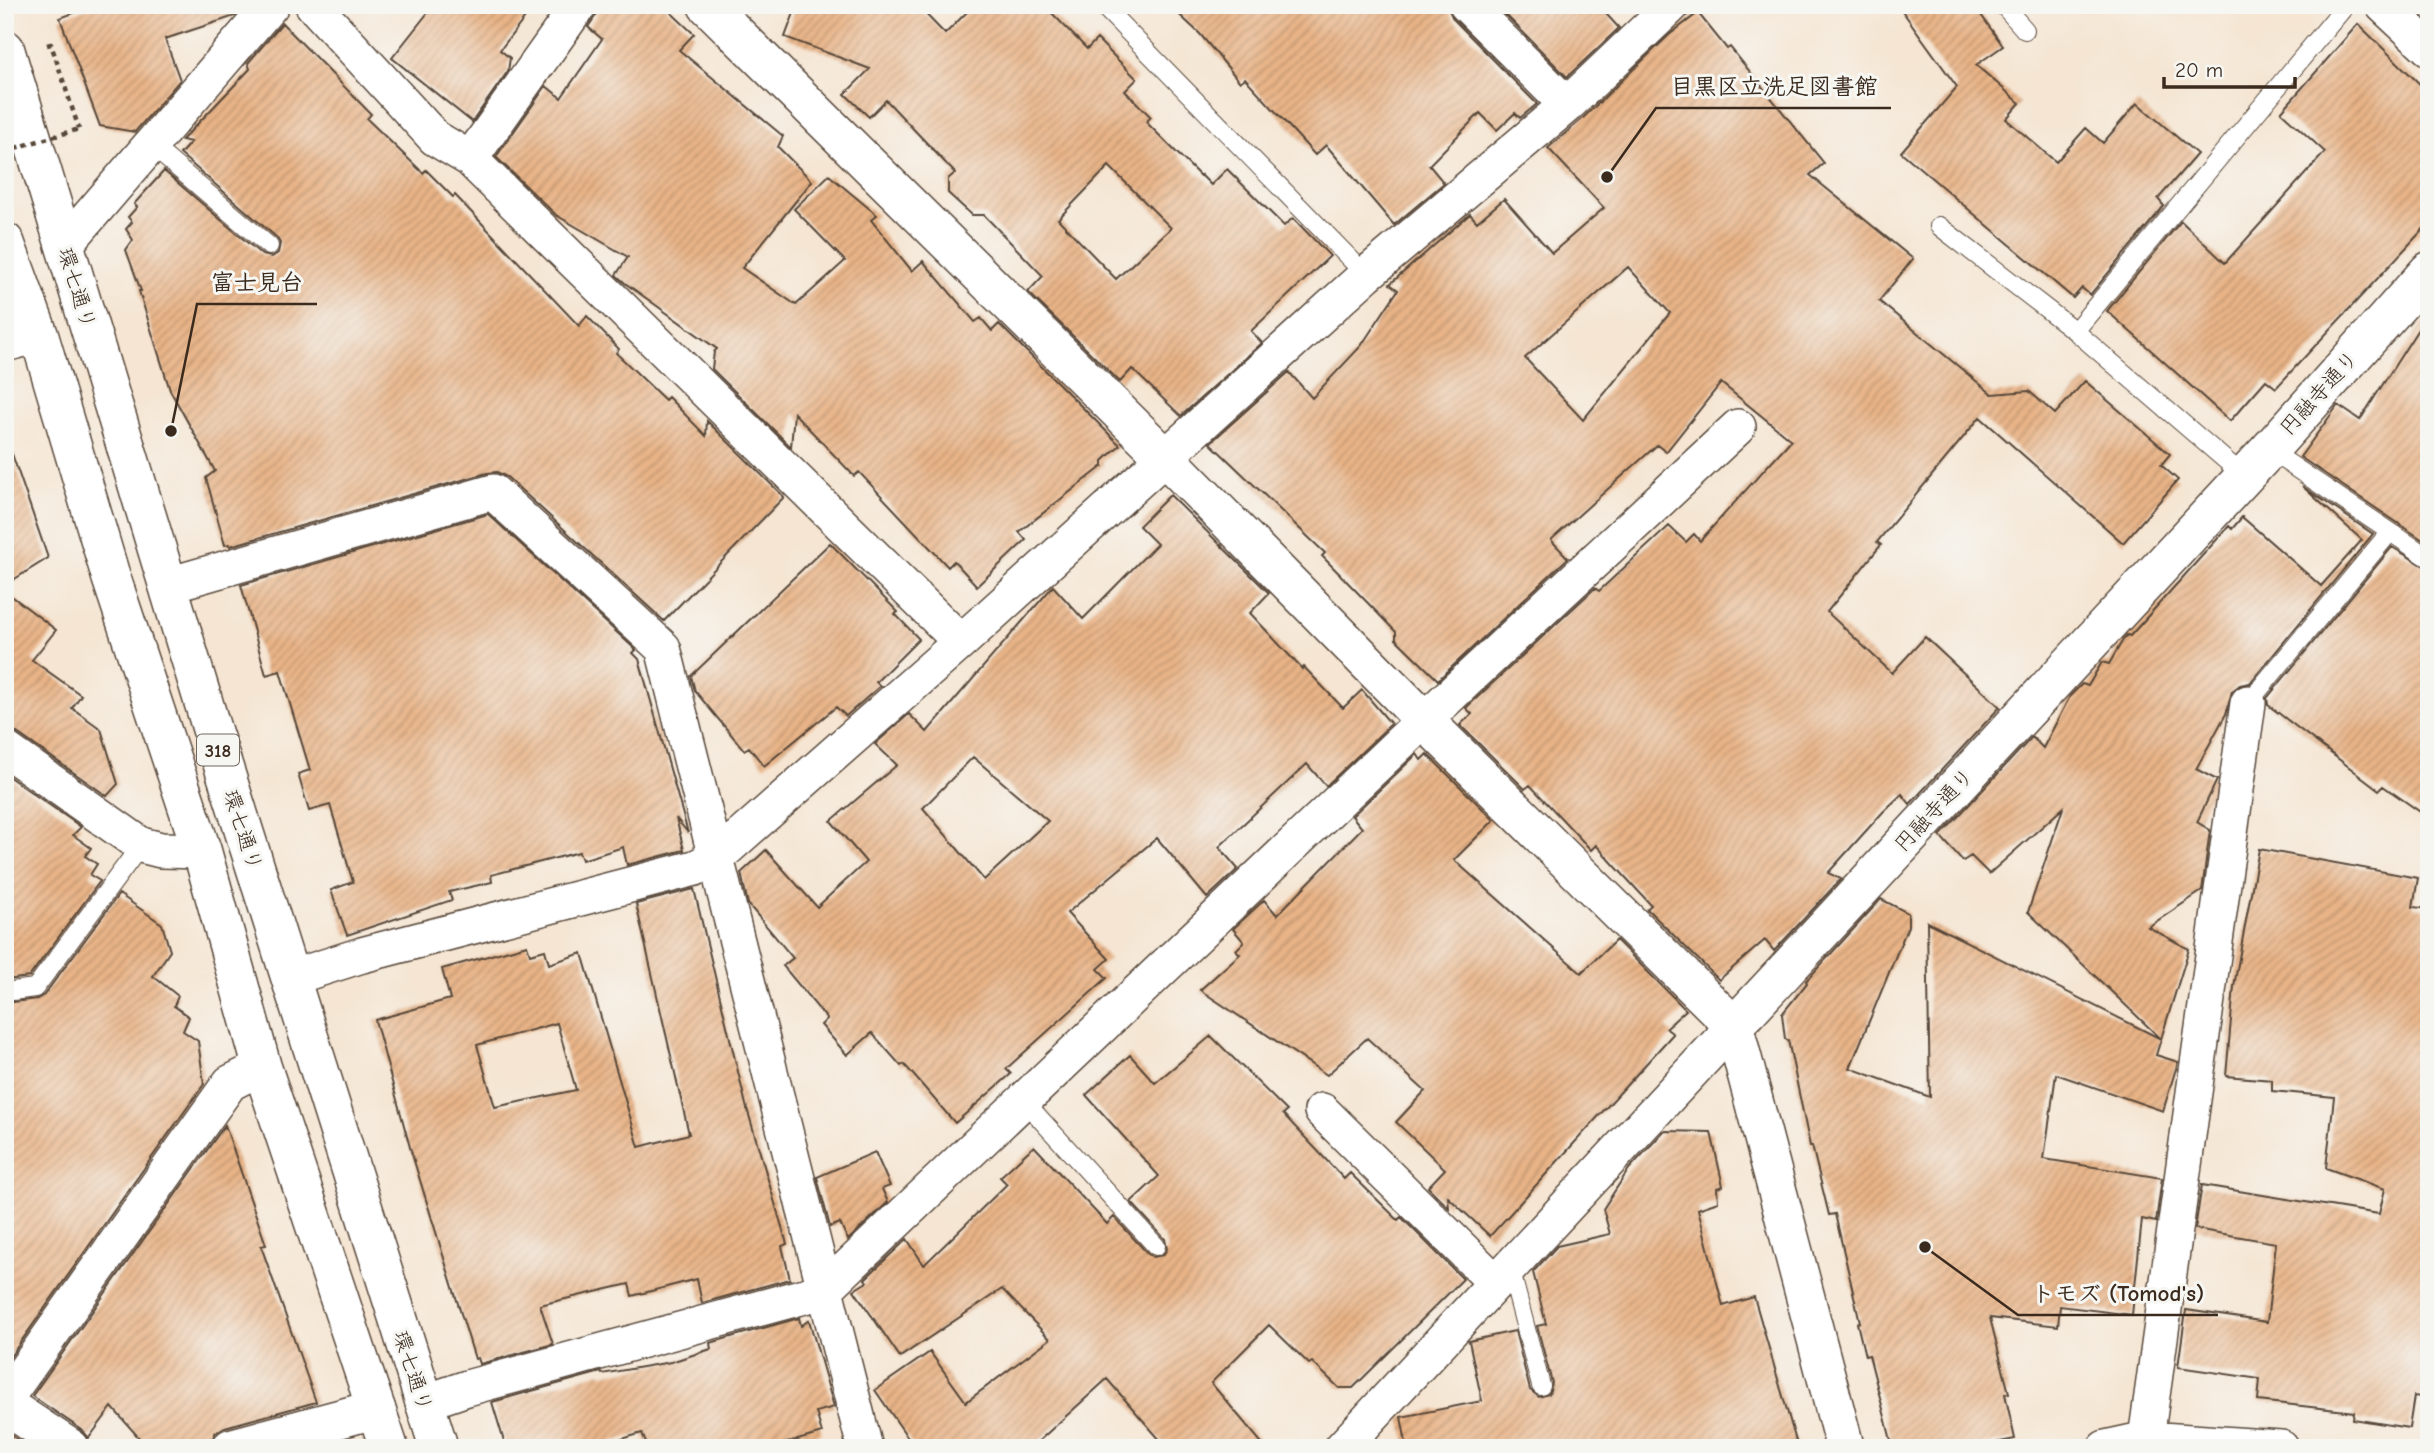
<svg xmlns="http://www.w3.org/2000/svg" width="2434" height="1453" font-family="'Comic Neue','Klee One',sans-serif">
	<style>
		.building { fill: url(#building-hatch); fill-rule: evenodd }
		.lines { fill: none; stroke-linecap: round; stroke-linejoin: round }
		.service-casing { stroke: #574639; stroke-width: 20 }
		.minor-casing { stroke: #574639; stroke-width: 38 }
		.tertiary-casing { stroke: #574639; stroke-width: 41 }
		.primary-casing { stroke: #574639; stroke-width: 41 }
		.path { stroke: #574639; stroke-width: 4.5; stroke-dasharray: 5 5; stroke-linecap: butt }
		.service { stroke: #fff; stroke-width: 18 }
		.minor { stroke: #fff; stroke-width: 35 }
		.tertiary { stroke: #fff; stroke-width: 38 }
		.primary { stroke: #fff; stroke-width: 38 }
		.path-bridge { stroke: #574639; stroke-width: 4.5; stroke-dasharray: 5 5; stroke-linecap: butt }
		.labels { text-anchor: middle; stroke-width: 6; stroke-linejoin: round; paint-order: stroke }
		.shield { fill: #f6f6f2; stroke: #73675e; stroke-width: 2 }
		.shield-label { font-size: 19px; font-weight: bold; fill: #3b2a1e }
		.street-label { font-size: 21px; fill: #3b2a1e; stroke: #f6f6f2 }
		.leader { fill: none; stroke: #3b2a1e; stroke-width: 2.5 }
		.callout-dot { fill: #3b2a1e; stroke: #f6f6f2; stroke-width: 2.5 }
		.callout-label { font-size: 23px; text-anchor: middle; font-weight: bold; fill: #3b2a1e; stroke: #f6f6f2; stroke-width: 6; stroke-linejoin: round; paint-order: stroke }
	</style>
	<defs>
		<pattern id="building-hatch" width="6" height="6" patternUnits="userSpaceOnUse" patternTransform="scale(1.75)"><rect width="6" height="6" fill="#e9b487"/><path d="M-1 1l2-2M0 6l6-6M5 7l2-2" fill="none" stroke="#be936e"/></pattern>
	</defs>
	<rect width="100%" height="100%" fill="#f6f6f2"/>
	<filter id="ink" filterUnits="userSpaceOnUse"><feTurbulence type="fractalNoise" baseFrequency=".0143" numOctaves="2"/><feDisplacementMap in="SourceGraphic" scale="14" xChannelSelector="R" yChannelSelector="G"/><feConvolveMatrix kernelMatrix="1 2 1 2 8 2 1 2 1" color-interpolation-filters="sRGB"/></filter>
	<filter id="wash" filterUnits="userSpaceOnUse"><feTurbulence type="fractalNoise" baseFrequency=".00686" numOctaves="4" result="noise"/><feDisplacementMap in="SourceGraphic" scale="28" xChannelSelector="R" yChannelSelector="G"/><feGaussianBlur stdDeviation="1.57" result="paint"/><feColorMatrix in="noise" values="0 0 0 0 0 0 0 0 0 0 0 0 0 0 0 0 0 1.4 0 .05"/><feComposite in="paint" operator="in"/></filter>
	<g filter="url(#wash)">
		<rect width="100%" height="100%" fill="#f5e5d2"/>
		<g id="blocks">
			<!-- building -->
			<path class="building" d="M 95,5 L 244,5 L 235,16 L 165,39 L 180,80 L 135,132 L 100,126 L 60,18 Z
				M 434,5 L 535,5 L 500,50 L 510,58 L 508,71 L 472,122 L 392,58 Z
				M 603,5 L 663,5 L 694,34 L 679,50 L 783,136 L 778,147 L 812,181 L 742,268 L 796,305 L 845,261 L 794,209 L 829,175 L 877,215 L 871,220 L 912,271 L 923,261 L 975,322 L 981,318 L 992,331 L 999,324 L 1120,445 L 1103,461 L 1103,466 L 1019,532 L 1026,540 L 977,586 L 954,561 L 948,567 L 859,472 L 854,476 L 794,413 L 791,447 L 712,369 L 714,352 L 717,349 L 625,283 L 616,275 L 628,257 L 556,215 L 496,157 L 546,86 L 561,98 L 602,39 L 588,27 Z
				M 797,5 L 917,5 L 945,34 L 974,5 L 1044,5 L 1087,49 L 1097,39 L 1137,79 L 1125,91 L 1151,117 L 1146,122 L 1200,176 L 1201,175 L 1211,185 L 1227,169 L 1284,226 L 1293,218 L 1330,256 L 1251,331 L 1262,343 L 1181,416 L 1132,369 L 1120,382 L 1028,292 L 1043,276 L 984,215 L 972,215 L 948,193 L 948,179 L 955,173 L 886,100 L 869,117 L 845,94 L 870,69 L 785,37 ZM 1109,166 L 1171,228 L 1116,279 L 1058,219 Z
				M 1169,5 L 1447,5 L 1453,19 L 1537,104 L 1520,118 L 1515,113 L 1497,130 L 1480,113 L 1429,165 L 1444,183 L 1394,225 L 1326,145 L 1315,155 L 1245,78 L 1240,82 L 1200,34 Z
				M 1496,5 L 1598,5 L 1619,28 L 1567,77 Z
				M 1898,5 L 1974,5 L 2003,46 L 1976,65 L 2020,103 L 2006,119 L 2056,162 L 2086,128 L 2103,143 L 2137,103 L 2197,154 L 2158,199 L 2164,206 L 2090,295 L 2082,288 L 2073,298 L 1901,152 L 1957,87 Z
				M 1698,13 L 1727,49 L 1730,47 L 1824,163 L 1810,175 L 1913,259 L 1879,301 L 1992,394 L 2029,391 L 2055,414 L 2085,381 L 2170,454 L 2161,465 L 2178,480 L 2123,543 L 1980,417 L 1877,542 L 1881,545 L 1827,612 L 1892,673 L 1925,637 L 2000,707 L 1910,804 L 1902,794 L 1883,812 L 1828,873 L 1841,879 L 1774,951 L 1765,940 L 1719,980 L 1647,909 L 1651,905 L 1596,845 L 1591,850 L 1530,785 L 1525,789 L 1460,725 L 1472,714 L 1466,708 L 1595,588 L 1599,591 L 1669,526 L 1686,542 L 1694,534 L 1700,541 L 1791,440 L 1721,383 L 1666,452 L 1657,445 L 1551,540 L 1568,558 L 1438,680 L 1396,639 L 1396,632 L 1322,556 L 1325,553 L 1210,443 L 1289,372 L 1312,398 L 1361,346 L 1398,290 L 1390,284 L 1470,214 L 1477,222 L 1504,199 L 1552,253 L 1604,208 L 1548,148 L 1581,120 L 1669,35 ZM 1628,267 L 1670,313 L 1583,420 L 1525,358 Z
				M 282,23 L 371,114 L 367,119 L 423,173 L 426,170 L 453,197 L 455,195 L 579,326 L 587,316 L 619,349 L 616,353 L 665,400 L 668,397 L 706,436 L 707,421 L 784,497 L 664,621 L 507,477 L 497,472 L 487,473 L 230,546 L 229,544 L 225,545 L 206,478 L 215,471 L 170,390 L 139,291 L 141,291 L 126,250 L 133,240 L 126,229 L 132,222 L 128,217 L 137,207 L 134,204 L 164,171 L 262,255 L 272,257 L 278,253 L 280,243 L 276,237 L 180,154 L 191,142 L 182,140 L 250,69 L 248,63 Z
				M 2358,24 L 2429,93 L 2429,223 L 2276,388 L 2266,380 L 2230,421 L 2107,311 L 2181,221 L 2225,263 L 2325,152 L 2281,112 Z
				M 2429,312 L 2429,544 L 2300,457 L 2338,405 L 2360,420 Z
				M 11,451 L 48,558 L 5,585 L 5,452 Z
				M 2302,486 L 2373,534 L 2250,683 L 2240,685 L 2232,691 L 2226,714 L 2196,769 L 2217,780 L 2197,822 L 2210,830 L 2202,891 L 2148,927 L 2189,949 L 2156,1055 L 2178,1062 L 2163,1111 L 2056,1074 L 2044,1159 L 2162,1178 L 2156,1222 L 2142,1219 L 2132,1315 L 2060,1306 L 2058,1326 L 1990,1318 L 2009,1393 L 2005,1394 L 2015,1439 L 1971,1448 L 1893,1448 L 1869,1355 L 1865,1356 L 1857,1323 L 1860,1322 L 1835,1214 L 1829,1215 L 1812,1146 L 1810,1146 L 1788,1040 L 1785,1039 L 1782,1014 L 1807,983 L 1806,981 L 1881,899 L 1908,913 L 1908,926 L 1850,1068 L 1930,1097 L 1927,922 L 2161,1039 L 2028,912 L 2063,808 L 1989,874 L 1971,856 L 1963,861 L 1940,836 L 2032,737 L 2043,748 L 2070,696 L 2082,684 L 2088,686 L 2102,662 L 2109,664 L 2124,638 L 2127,635 L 2130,636 L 2229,526 L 2232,529 L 2242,517 L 2321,586 L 2362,540 Z
				M 1170,495 L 1269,593 L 1250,613 L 1302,669 L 1304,667 L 1343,708 L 1362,690 L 1391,724 L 1326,786 L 1307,764 L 1219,847 L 1238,869 L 1207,898 L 1157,838 L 1067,913 L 1109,959 L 1098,969 L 1107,978 L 1006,1069 L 1011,1074 L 955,1123 L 904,1064 L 901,1066 L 872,1033 L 847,1055 L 821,1025 L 827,1019 L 783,966 L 793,958 L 748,904 L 741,873 L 766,850 L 817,907 L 866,862 L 831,821 L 897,765 L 875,744 L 909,714 L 927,732 L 1053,586 L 1083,619 L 1157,544 L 1139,526 ZM 973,757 L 1048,821 L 984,880 L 923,808 Z
				M 488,514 L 636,650 L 633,653 L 639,659 L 688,833 L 676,818 L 684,850 L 627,865 L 623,847 L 582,860 L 579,852 L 491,875 L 492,882 L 449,892 L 452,900 L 347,935 L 331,890 L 353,882 L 330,805 L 309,811 L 298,774 L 310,770 L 280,671 L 266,675 L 241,585 Z
				M 830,543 L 898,612 L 895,614 L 919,639 L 876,682 L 880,686 L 846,716 L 836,707 L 764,766 L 749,747 L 744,750 L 695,691 L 691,676 Z
				M 2392,547 L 2429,569 L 2429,818 L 2383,786 L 2379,790 L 2268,705 L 2267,698 Z
				M 5,591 L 56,630 L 32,660 L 81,695 L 72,708 L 101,729 L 118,784 L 107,796 L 17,733 L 5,729 Z
				M 1417,754 L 1421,760 L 1427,754 L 1494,820 L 1454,860 L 1581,973 L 1616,940 L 1686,1010 L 1666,1028 L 1673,1034 L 1490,1236 L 1448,1197 L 1449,1208 L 1428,1187 L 1445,1169 L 1396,1122 L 1425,1091 L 1367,1038 L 1327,1075 L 1200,990 L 1240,954 L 1236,950 L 1244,942 L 1233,929 L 1264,900 L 1277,915 L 1362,828 L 1352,816 Z
				M 5,774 L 81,827 L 73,835 L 91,848 L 85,856 L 97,864 L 90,875 L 100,881 L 29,977 L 5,980 Z
				M 2259,849 L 2418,878 L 2413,907 L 2429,909 L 2429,1398 L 2414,1396 L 2409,1428 L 2353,1419 L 2354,1412 L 2258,1401 L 2260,1379 L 2178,1367 L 2186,1310 L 2267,1322 L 2276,1243 L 2195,1229 L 2202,1185 L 2379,1214 L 2385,1189 L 2326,1168 L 2334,1097 L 2272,1091 L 2272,1080 L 2226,1076 L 2234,986 Z
				M 694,889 L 746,1105 L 787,1244 L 782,1246 L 790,1279 L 702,1303 L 697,1279 L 632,1296 L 629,1284 L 540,1305 L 553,1344 L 480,1364 L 478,1358 L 475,1359 L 411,1151 L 375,1020 L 450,999 L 442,969 L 527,945 L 530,954 L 545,950 L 549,964 L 582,953 L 639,1147 L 689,1134 L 636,904 ZM 557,1023 L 576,1090 L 495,1107 L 477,1045 Z
				M 119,894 L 162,924 L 170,951 L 153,976 L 178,996 L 174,1006 L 189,1017 L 183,1031 L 198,1041 L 204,1084 L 5,1364 L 5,1003 L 37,999 L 44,995 Z
				M 1211,1036 L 1287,1111 L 1283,1114 L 1344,1179 L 1350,1173 L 1398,1220 L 1401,1217 L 1463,1279 L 1353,1388 L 1339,1388 L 1312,1362 L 1309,1364 L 1269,1325 L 1211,1383 L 1266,1448 L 1167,1448 L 1107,1379 L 1031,1448 L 915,1448 L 875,1390 L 930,1352 L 966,1402 L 1050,1339 L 1002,1289 L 900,1357 L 854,1290 L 867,1282 L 865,1279 L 907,1239 L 924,1265 L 1007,1184 L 1000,1177 L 1034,1146 L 1107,1224 L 1114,1217 L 1148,1254 L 1153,1257 L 1163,1255 L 1167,1249 L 1165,1239 L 1131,1202 L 1159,1176 L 1086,1095 L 1130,1055 L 1155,1083 Z
				M 225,1125 L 266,1245 L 261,1246 L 316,1402 L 225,1427 L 215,1433 L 210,1448 L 148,1448 L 112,1407 L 89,1438 L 82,1430 L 32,1396 Z
				M 1664,1131 L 1711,1132 L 1723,1186 L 1717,1188 L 1718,1202 L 1698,1209 L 1723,1306 L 1754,1297 L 1798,1448 L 1407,1448 L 1401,1417 L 1482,1401 L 1469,1341 L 1515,1331 L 1530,1390 L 1539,1397 L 1549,1394 L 1552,1383 L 1537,1326 L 1546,1324 L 1533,1272 L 1557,1246 L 1610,1234 L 1603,1209 L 1629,1169 Z
				M 875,1152 L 890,1186 L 882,1189 L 888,1202 L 848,1240 L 840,1223 L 830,1227 L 817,1177 Z
				M 799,1318 L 801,1326 L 809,1320 L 834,1407 L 816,1412 L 822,1433 L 770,1448 L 648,1448 L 642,1433 L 592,1448 L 506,1448 L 492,1402 L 601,1372 L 602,1374 L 671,1362 L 711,1349 L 710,1343 Z
				M 5,1431 L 30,1448 L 5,1448 Z"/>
		</g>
	</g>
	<g filter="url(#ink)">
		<use href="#blocks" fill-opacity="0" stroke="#574639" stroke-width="2"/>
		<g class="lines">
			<!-- service casing -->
			<g class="service-casing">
				<path id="service" d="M 1102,5 L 1366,275
					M 2003,5 L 2025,30
					M 151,145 L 269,246
					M 1939,226 L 2075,331 L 2244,476
					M 2075,331 L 2346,5
					M 2269,450 L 2429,558
					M 2248,703 L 2390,532
					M 5,992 L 35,988 L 141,845
					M 1023,1100 L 1156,1246
					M 1510,1268 L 1541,1386"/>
			</g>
			<!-- minor casing -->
			<g class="minor-casing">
				<path id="minor" d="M 313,5 L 435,138 L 470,159 L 961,642
					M 1467,5 L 1567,105
					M 2383,5 L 2429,48
					M 470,159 L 579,5
					M 64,246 L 271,5
					M 5,344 L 39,335
					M 168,585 L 493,492 L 663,648 L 865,1448
					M 5,749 L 141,845 L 161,850 L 202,851
					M 290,978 L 362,955 L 695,868 L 717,857 L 961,642 L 1366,275 L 1567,105 L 1672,5
					M 1322,1111 L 1495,1282
					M 5,1399 L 230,1083 L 262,1067
					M 423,1403 L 467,1388 L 823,1291 L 1424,720 L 1738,427
					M 2146,1439 L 2248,703
					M 1342,1448 L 1734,1026
					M 2105,1448 L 2146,1439 L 2281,1448"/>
			</g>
			<!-- tertiary casing -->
			<g class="tertiary-casing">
				<path id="tertiary" d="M 707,5 L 1165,457 L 1424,720 L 1734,1026
					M 1734,1026 L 2269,450 L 2429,271
					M 1734,1026 L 1845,1448
					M 5,1405 L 70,1448
					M 231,1448 L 376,1409"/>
			</g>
			<!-- primary casing -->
			<g class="primary-casing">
				<path id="primary" d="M 5,49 L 211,727 L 439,1448
					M 5,242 L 39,335 L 111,577 L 202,851 L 262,1067 L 389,1448"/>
			</g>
			<!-- path -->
			<path class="path" d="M 47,45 L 51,44 L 79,129"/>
			<!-- service -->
			<use href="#service" class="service"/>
			<!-- minor -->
			<use href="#minor" class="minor"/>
			<!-- tertiary -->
			<use href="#tertiary" class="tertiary"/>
			<!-- primary -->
			<use href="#primary" class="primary"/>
			<!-- path-bridge -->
			<path class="path-bridge" d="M 5,151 L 79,129"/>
		</g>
	</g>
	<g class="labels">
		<!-- shield labels -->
		<rect class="shield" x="197" y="734.5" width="42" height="31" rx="5"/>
		<g class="shield-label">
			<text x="218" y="757">318</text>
		</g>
		<!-- street labels -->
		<g class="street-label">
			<text transform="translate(77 288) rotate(73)" y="7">環七通り</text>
			<text transform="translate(2319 393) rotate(-48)" y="7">円融寺通り</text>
			<text transform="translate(1934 810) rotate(-47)" y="7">円融寺通り</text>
			<text transform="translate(243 830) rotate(72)" y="7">環七通り</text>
			<text transform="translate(413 1371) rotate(72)" y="7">環七通り</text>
		</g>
	</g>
	<!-- callouts -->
	<path class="leader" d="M1607 177L1656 108H1891M171 431L197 304H317M1925 1247L2018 1315H2218"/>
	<g class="callout-dot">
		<circle cx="1607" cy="177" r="7"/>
		<circle cx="171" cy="431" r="7"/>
		<circle cx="1925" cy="1247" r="7"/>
	</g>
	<g class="callout-label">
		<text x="1774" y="94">目黒区立洗足図書館</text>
		<text x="257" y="290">富士見台</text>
		<text x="2118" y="1301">トモズ (Tomod's)</text>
	</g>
	<!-- margin -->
	<rect width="2434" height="1453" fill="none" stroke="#f6f6f2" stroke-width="28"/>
	<!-- scale -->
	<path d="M2164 77v10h131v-10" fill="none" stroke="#3b2a1e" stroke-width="3.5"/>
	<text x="2175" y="77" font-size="21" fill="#3b2a1e" stroke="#f6f6f2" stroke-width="5" paint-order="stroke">20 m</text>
</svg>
